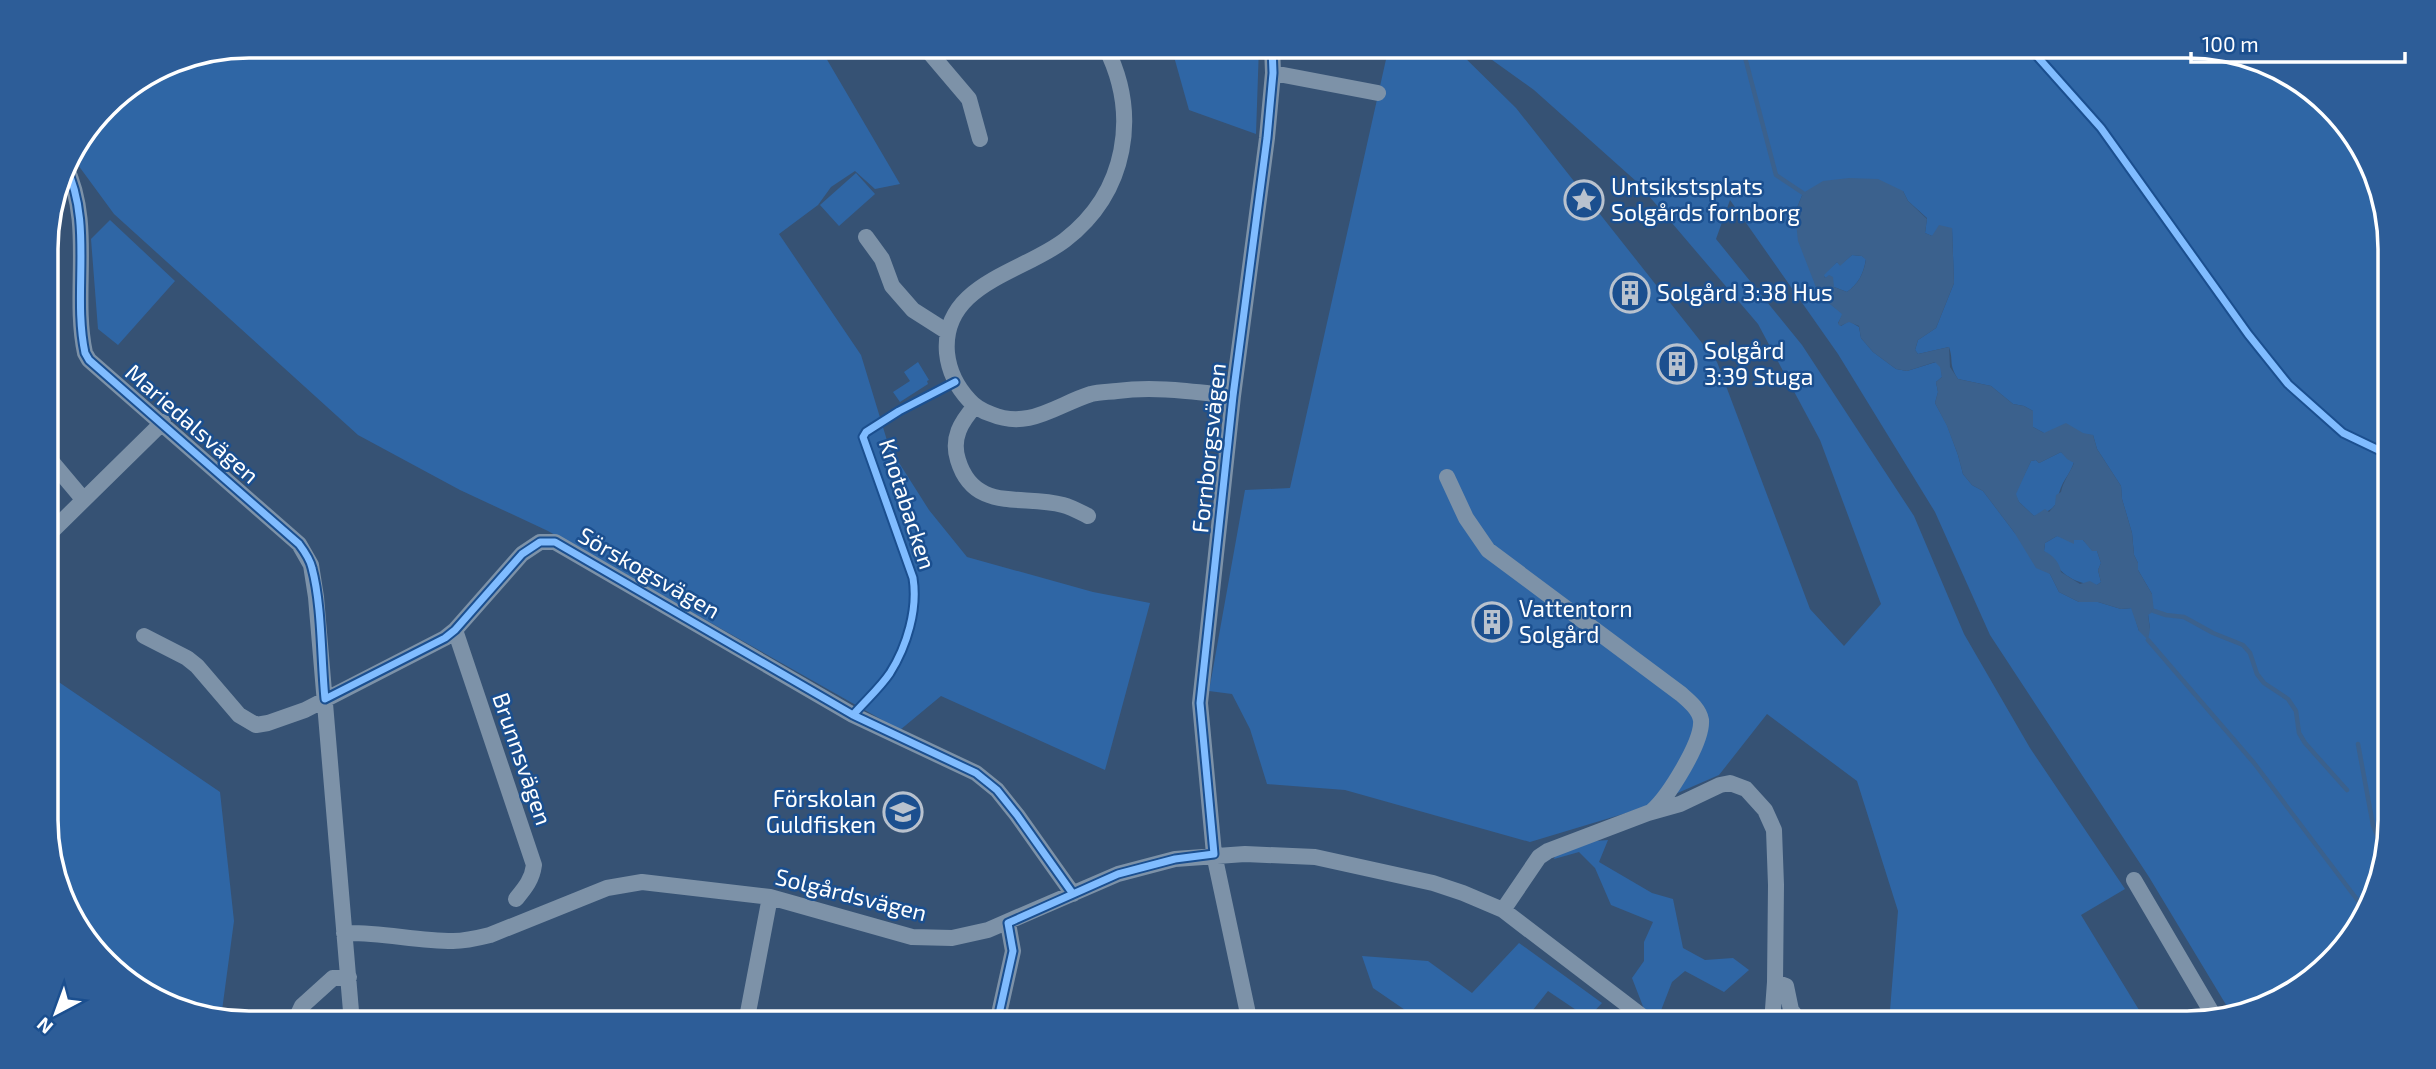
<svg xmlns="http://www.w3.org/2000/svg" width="2436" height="1069" font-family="'Exo 2',sans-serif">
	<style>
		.green { fill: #2f66a5; fill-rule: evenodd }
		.water { fill: #3b618d; fill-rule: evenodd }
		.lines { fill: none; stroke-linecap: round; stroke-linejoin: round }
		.stream { stroke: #3b618d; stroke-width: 4.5 }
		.minor { stroke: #7d92a8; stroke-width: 16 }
		.cycleway-casing { stroke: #1b4f8f; stroke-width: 11 }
		.cycleway { stroke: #80bcff; stroke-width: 7 }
		.labels { text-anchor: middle; stroke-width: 5; stroke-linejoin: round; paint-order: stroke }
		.poi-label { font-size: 23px; fill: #fff; stroke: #1b4f8f; text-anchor: start }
		.street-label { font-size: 23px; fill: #fff; stroke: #1b4f8f }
		.rim { fill: none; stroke: #fff; stroke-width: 3.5 }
	</style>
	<rect width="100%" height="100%" fill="#365274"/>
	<!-- green -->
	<path class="green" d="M 248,46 L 819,46 L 900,184 L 875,189 L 855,171 L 831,187 L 818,205 L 779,234 L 861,355 L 889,447 L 929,510 L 967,557 L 1093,592 L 1150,603 L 1105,770 L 941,696 L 900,730 L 548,531 L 460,490 L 358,435 L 114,214 L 70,154 L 114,96 L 171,61 Z
		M 1171,46 L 1259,46 L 1256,134 L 1189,110 Z
		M 1389,46 L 1453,46 L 1516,108 L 1717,362 L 1810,609 L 1844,646 L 1881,604 L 1820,440 L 1758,324 L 1637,182 L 1534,90 L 1488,57 L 1493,46 L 2188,46 L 2265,61 L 2348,125 L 2389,222 L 2390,821 L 2375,898 L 2301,989 L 2231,1013 L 2149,877 L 1990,635 L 1935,512 L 1838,354 L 1730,200 L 1716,239 L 1802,345 L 1914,516 L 1964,634 L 2030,748 L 2125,889 L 2081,915 L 2147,1023 L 1889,1023 L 1898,911 L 1857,781 L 1767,714 L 1719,775 L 1643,808 L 1530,842 L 1345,790 L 1267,784 L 1250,729 L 1232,694 L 1209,691 L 1245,490 L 1290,488 ZM 1903,191 L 1908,201 L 1927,218 L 1925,233 L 1932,236 L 1952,228 L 1954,283 L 1936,328 L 1918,340 L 1915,350 L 1918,354 L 1949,347 C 1954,362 1948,363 1958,379 L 1991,386 L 2013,404 L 2024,406 L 2033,411 L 2033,427 L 2044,433 L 2093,435 L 2097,449 L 2121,486 L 2122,499 L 2132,533 L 2134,555 L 2138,563 L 2138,570 L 2152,594 L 2148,614 L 2150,629 L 2139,631 L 2132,608 L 2121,609 L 2098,602 L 2079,602 L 2059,592 L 2050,574 L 2014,532 L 1983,491 L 1972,485 L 1963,474 L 1958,455 L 1947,425 L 1935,403 L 1938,392 L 1936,382 L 1942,377 L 1941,367 L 1936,362 L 1907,371 L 1896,369 L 1873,352 L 1861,338 L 1859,327 L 1849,321 L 1841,326 L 1838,323 L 1843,314 L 1819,295 L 1810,268 L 1795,213 L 1803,193 Z
		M 856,173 L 875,194 L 839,226 L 820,205 Z
		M 110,220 L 175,281 L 118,345 L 98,329 L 91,239 Z
		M 1852,255 L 1862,256 L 1866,259 C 1863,275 1859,283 1847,292 L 1834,287 L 1823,275 L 1837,262 L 1840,265 Z
		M 918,362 L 929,380 L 927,381 L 928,384 L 900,402 L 893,392 L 910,381 L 904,372 Z
		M 2061,452 L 2074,462 C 2071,471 2067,476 2063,483 C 2053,504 2062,508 2034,516 L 2019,502 L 2015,494 L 2031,461 L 2036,460 L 2039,463 Z
		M 2057,536 L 2083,540 L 2092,550 L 2097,551 L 2101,563 L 2098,570 L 2101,582 L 2097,585 C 2069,583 2061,572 2044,551 L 2045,543 Z
		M 47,674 L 220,792 L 234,921 L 221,1018 L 171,1008 L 88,944 L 47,847 Z
		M 1608,840 L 1599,862 L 1652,893 L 1673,899 L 1683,948 L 1705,960 L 1733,958 L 1749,970 L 1724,992 L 1685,971 L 1672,982 L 1660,1013 L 1644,1009 L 1632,978 L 1644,961 L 1644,942 L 1653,922 L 1611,905 L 1595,868 L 1579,852 L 1554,859 L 1555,856 L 1585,842 Z
		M 1519,943 L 1602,1003 L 1588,1018 L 1548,991 L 1525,1020 L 1528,1023 L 1424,1023 L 1373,988 L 1362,956 L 1428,961 L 1472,993 Z"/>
	<!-- water -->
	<path class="water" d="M 1849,178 L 1878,179 L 1903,191 L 1908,201 L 1927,219 L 1925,233 L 1932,236 L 1939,225 L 1952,228 L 1954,283 L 1936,328 L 1918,340 L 1915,350 L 1918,354 L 1949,347 L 1950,367 L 1958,379 L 1991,386 L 2013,404 L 2024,406 L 2033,411 L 2033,427 L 2044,433 L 2066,423 L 2083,433 L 2093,435 L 2097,449 L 2121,486 L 2122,499 L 2132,533 L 2134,555 L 2138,563 L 2138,570 L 2152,594 L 2154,611 L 2148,615 L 2150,629 L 2148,640 L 2139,631 L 2131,608 L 2121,609 L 2098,602 L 2079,602 L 2059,592 L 2050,574 L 2036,568 L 2014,532 L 1983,491 L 1972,485 L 1963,474 L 1958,455 L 1947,426 L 1935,403 L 1938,392 L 1936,382 L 1942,377 L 1940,367 L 1935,362 L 1907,371 L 1896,369 L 1873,352 L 1861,338 L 1859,326 L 1849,322 L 1840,326 L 1838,324 L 1842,314 L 1819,295 L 1798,241 L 1795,213 L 1803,193 L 1823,181 ZM 1852,255 L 1862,256 L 1866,260 C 1863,275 1859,283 1847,292 L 1834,287 L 1833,277 L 1829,275 L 1825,278 L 1824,275 L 1837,262 L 1840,266 ZM 2061,452 L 2067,459 L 2074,463 C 2070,473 2063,481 2061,492 L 2056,495 L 2055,505 L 2049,512 L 2045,509 L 2034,516 L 2019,502 L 2016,494 L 2031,461 L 2036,460 L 2039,463 ZM 2057,536 L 2074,544 L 2074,540 L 2083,540 L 2092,551 L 2097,551 L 2101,563 L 2098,570 L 2101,582 L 2097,585 L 2090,581 L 2080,584 L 2061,572 C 2060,563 2053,555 2044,551 L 2045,543 Z"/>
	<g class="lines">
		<!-- stream -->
		<path class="stream" d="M 1742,46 L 1776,175 L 1803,193
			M 2154,611 L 2166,615 L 2184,617 L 2213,633 L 2243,645 L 2250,653 L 2257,674 L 2264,683 L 2288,699 L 2296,711 L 2299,733 L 2305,743 L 2347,790
			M 2148,640 L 2254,763 L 2365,910
			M 2358,744 L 2373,825 L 2384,853"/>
		<!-- minor -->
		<path class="minor" d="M 924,46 L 969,99 L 980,139
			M 1105,46 C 1140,114 1127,192 1065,240 C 1022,273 941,284 947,353 C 949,372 956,386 969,400 C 975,407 982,411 991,414 C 1029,430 1056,405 1091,394 C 1099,392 1109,392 1117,391 C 1156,386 1194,392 1233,396
			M 1273,73 L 1378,93
			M 65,165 C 94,223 72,292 85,353 L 89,360 L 299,544 L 311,565 L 316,597 L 352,1023
			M 866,237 L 882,259 L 892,286 L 913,310 L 946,331
			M 975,406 C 961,422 951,438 958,460 C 974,513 1022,494 1063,505 C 1071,507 1080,512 1088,516
			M 46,455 L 83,499
			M 1447,477 L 1466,518 L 1488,550 L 1681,694 C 1689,701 1699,709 1701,720 C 1703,742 1668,797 1652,811
			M 47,536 L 163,422
			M 455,630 L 534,865 C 532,880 525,888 516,899
			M 144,636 L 187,658 L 197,666 L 239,715 L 256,725 L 268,723 L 305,710 L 445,638 L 455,630 L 522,554 L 540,542 L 555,542 L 853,715 L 976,773 L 997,790 L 1017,815 L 1073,894
			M 2134,880 L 2215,1018
			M 1503,910 L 1539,857 L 1548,851 L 1648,813 L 1680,804 L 1720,785 L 1730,783 L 1746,789 L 1765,810 L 1774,830 L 1776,885 L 1775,982
			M 344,933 C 381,932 416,941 453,941 C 465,941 478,938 490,935 L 607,888 L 642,882 L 770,897 L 912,937 L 952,938 L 988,930 L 1118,874 L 1175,859 L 1245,854 L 1315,857 L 1433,883 L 1463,893 L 1503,910 L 1651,1023
			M 294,1023 L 302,1006 L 333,978 L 349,977
			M 746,1023 L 770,897
			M 997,1023 L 1013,951 L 1008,923
			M 1250,1023 L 1214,854 L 1200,703 L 1233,396 L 1267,138 L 1273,73 L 1272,46
			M 1772,1023 L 1775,982 L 1786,986 L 1791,1010 L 1801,1023"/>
		<!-- cycleway casing -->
		<g class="cycleway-casing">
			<path id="cycleway" d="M 2028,46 L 2101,128 L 2248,334 L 2288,384 L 2343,433 L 2389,455
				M 65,165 C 94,223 72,292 85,353 L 89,360 L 299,544 C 305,552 310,559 312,568 C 322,605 321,659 325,699 L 445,638 L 455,630 L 522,554 L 540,542 L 555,542 L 853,715 L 976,773 L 997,790 L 1017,815 L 1073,894
				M 853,715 C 865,701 880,688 890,673 C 907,646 918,609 913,578 L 863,437 L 866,432 L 899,411 L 955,382
				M 997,1023 L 1013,951 L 1008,923 L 1118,874 L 1175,859 L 1214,854 L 1200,703 L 1233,396 L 1267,138 L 1273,73 L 1272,46"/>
		</g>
		<!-- cycleway -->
		<use href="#cycleway" class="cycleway"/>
	</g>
	<!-- icons -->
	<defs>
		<g id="sight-ring" transform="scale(2.0125)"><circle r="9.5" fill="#1b4f8f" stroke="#b9c2ce" stroke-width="1.5"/><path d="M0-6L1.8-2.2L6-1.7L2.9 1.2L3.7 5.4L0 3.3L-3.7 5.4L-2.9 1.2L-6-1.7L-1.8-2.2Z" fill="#b9c2ce"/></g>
		<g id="building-ring" transform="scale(2.0125)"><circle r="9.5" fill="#1b4f8f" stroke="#b9c2ce" stroke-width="1.5"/><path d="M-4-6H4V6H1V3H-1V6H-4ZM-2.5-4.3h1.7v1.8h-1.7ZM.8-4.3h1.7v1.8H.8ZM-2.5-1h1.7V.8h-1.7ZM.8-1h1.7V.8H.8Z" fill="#b9c2ce"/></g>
		<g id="school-ring" transform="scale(2.0125)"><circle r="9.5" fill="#1b4f8f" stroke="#b9c2ce" stroke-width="1.5"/><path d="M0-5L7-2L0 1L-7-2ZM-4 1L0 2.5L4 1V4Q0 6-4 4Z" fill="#b9c2ce"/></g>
	</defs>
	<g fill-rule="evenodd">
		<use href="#sight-ring" x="1584" y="200"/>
		<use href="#building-ring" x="1630" y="293"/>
		<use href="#building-ring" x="1677" y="364"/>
		<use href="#building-ring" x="1492" y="622"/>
		<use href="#school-ring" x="903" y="812"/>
	</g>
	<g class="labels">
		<!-- poi labels -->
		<g class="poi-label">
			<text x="1611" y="195">Untsikstsplats<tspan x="1611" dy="26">Solgårds fornborg</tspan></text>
			<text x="1657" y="301">Solgård 3:38 Hus</text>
			<text x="1704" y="359">Solgård<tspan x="1704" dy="26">3:39 Stuga</tspan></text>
			<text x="1519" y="617">Vattentorn<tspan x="1519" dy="26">Solgård</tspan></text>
			<text x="876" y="807" text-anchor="end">Förskolan<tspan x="876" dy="26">Guldfisken</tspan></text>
		</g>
		<!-- street labels -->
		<g class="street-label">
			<text transform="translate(192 424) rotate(41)" y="8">Mariedalsvägen</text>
			<text transform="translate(1209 448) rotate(-84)" y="8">Fornborgsvägen</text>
			<text transform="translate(907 504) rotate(72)" y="8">Knotabacken</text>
			<text transform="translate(649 573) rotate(30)" y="8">Sörskogsvägen</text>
			<text transform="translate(522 759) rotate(71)" y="8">Brunnsvägen</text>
			<text transform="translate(851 895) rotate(14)" y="8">Solgårdsvägen</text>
		</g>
	</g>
	<!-- crop -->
	<path d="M0 0H2436V1069H0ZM249 58H2187A191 191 0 0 1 2378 249V820A191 191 0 0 1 2187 1011H249A191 191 0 0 1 58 820V249A191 191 0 0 1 249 58Z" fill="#2d5d98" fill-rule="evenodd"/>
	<path class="rim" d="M249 58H2187A191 191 0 0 1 2378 249V820A191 191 0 0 1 2187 1011H249A191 191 0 0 1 58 820V249A191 191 0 0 1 249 58Z"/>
	<!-- north arrow -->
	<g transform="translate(56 1013) rotate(221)" stroke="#1b4f8f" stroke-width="5" paint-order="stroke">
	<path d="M0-5L12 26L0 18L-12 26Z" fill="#ffffff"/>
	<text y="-10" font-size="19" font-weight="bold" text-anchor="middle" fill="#ffffff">N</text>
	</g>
	<!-- scale -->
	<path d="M2191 52v10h214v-10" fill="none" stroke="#ffffff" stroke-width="3.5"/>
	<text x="2202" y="52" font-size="21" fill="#ffffff" stroke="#1b4f8f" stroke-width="5" paint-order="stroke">100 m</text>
</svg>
